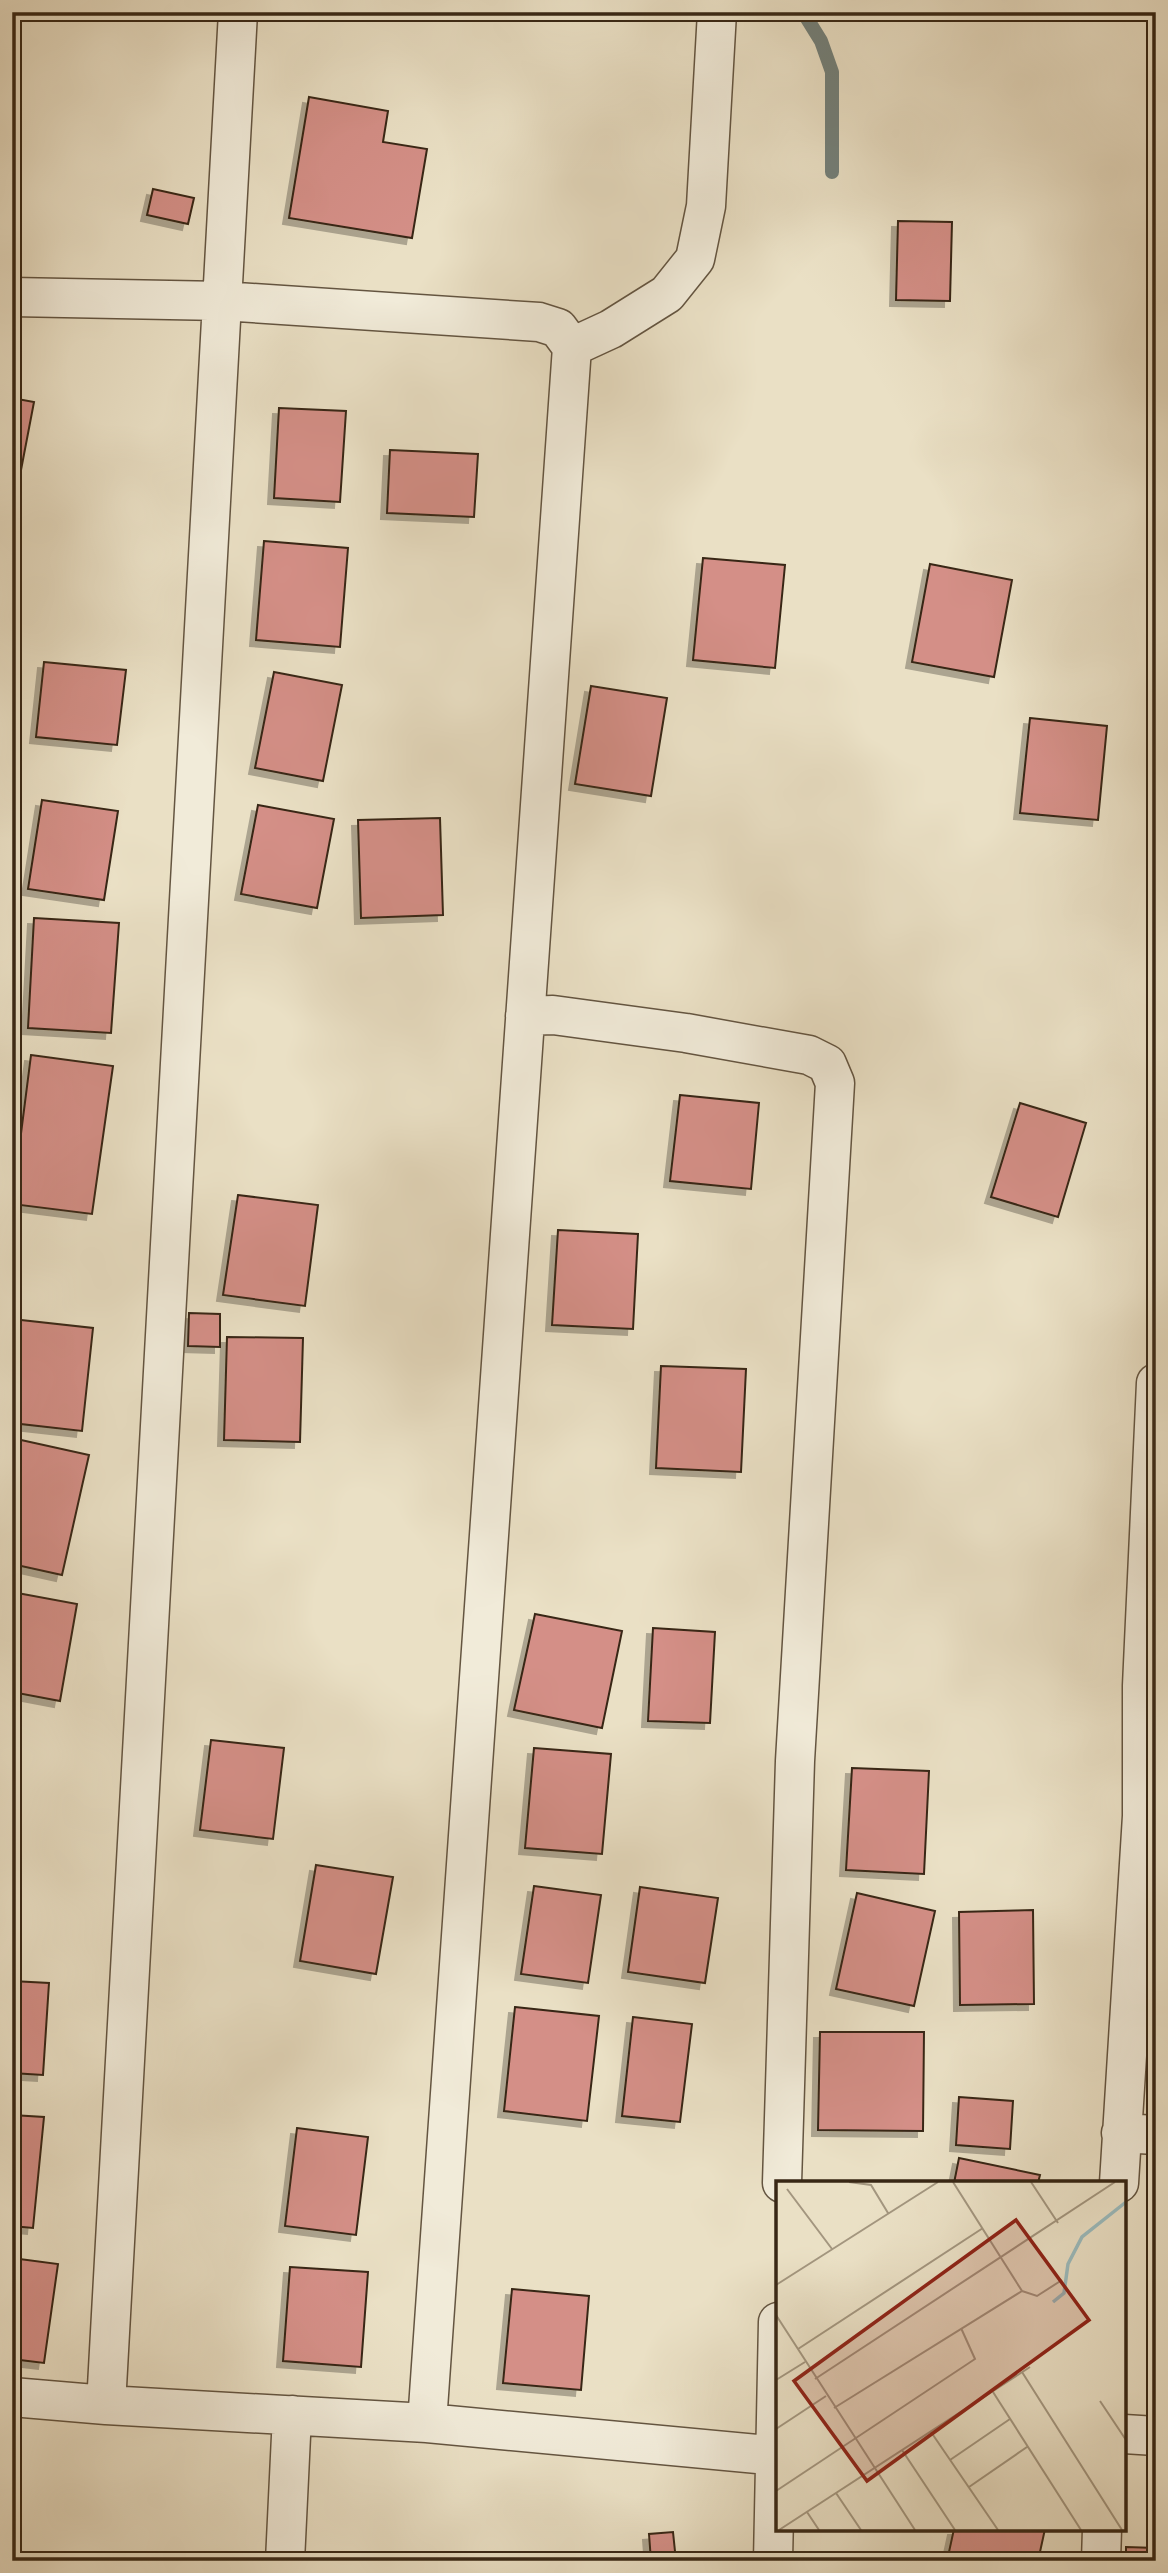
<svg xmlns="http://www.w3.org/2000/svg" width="1168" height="2573" font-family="'IM FELL French Canon',serif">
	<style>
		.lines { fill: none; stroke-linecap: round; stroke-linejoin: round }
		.stream { stroke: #73807a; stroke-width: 14 }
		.building { fill: #d48f87; stroke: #382715; stroke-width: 2; filter: url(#shadow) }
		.minor-casing { stroke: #645541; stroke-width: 41 }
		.minor { stroke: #f1ebd9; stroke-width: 38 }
		.inset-river { fill: none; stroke: #9bbbbd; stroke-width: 3.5 }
		.inset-road { fill: none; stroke: #a3967f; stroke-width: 2 }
		.view { fill: #8f2418; fill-opacity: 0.15; stroke: #8f2418; stroke-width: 3.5 }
		.inset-edge { fill: none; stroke: #382715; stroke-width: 3.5 }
	</style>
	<defs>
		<filter id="shadow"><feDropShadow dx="-6" dy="6" stdDeviation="0" flood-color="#0004"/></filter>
	</defs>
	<rect width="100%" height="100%" fill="#eae0c5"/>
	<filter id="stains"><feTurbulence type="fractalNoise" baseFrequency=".00286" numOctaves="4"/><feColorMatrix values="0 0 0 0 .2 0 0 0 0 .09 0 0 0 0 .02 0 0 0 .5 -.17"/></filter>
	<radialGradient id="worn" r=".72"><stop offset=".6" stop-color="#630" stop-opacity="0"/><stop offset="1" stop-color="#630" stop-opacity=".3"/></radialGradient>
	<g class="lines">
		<!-- stream -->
		<path class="stream" d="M 803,12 L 821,41 L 832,72 L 832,172"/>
	</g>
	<!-- building -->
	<path class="building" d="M 309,97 L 388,111 L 383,142 L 427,149 L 412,238 L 289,218 Z
		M 153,189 L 194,198 L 188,224 L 147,215 Z
		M 898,221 L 952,222 L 950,301 L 896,300 Z
		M 12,398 L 34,402 L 13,512 L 12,512 Z
		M 279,408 L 346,411 L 340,502 L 274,498 Z
		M 390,450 L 478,454 L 474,517 L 387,513 Z
		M 264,541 L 348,548 L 340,647 L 256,640 Z
		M 703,558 L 785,565 L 775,668 L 693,660 Z
		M 930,564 L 1012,580 L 994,677 L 912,662 Z
		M 44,662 L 126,670 L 117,745 L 36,737 Z
		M 274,672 L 342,685 L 323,781 L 255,768 Z
		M 591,686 L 667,698 L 651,796 L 575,784 Z
		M 1030,718 L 1107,726 L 1098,820 L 1020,813 Z
		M 42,800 L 118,811 L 104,900 L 28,889 Z
		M 258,805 L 334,819 L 317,908 L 241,894 Z
		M 440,818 L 443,915 L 361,918 L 358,820 Z
		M 34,918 L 119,923 L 111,1033 L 28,1028 Z
		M 31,1055 L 113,1066 L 92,1214 L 12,1204 Z
		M 680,1095 L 759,1103 L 751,1189 L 670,1181 Z
		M 1020,1103 L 1086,1123 L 1058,1217 L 991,1197 Z
		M 238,1195 L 318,1205 L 305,1306 L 223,1295 Z
		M 558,1230 L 638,1234 L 633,1329 L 552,1325 Z
		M 189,1313 L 220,1314 L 220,1347 L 188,1346 Z
		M 12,1319 L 93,1328 L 82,1431 L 12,1423 Z
		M 227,1337 L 303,1338 L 300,1442 L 224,1440 Z
		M 661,1366 L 746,1369 L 741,1472 L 656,1468 Z
		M 12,1438 L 89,1455 L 62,1575 L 12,1564 Z
		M 12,1592 L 77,1604 L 60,1701 L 12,1692 Z
		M 535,1614 L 622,1631 L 602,1728 L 514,1710 Z
		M 653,1628 L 715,1632 L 710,1723 L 648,1721 Z
		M 211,1740 L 284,1748 L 273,1839 L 200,1830 Z
		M 534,1748 L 611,1754 L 602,1854 L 525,1848 Z
		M 852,1768 L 929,1771 L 924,1874 L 846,1870 Z
		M 316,1865 L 393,1877 L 376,1974 L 300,1961 Z
		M 534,1886 L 601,1895 L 588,1983 L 521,1974 Z
		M 640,1887 L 718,1898 L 705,1983 L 628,1972 Z
		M 857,1893 L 935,1911 L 914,2006 L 836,1989 Z
		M 1033,1910 L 1034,2004 L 960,2005 L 959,1912 Z
		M 12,1981 L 49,1983 L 43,2075 L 12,2073 Z
		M 515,2007 L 599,2016 L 587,2121 L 504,2111 Z
		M 633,2017 L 692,2024 L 680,2122 L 622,2116 Z
		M 820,2032 L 924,2032 L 923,2131 L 818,2130 Z
		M 959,2097 L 1013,2101 L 1010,2149 L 956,2145 Z
		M 12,2115 L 44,2117 L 33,2228 L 12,2226 Z
		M 297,2128 L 368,2137 L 356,2235 L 285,2226 Z
		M 959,2158 L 1040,2175 L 1038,2183 L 954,2183 Z
		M 12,2258 L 58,2264 L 44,2363 L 12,2359 Z
		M 290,2267 L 368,2272 L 361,2367 L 283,2361 Z
		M 512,2289 L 589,2296 L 581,2390 L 503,2383 Z
		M 1156,2326 L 1156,2407 L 1153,2407 Z
		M 954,2529 L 1045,2529 L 1038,2561 L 947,2561 Z
		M 673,2532 L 676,2561 L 651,2561 L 649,2534 Z
		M 1126,2547 L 1156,2548 L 1156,2561 L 1126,2561 Z"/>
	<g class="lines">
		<!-- minor casing -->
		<g class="minor-casing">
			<path id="minor" d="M 12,297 L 222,301 L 539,322 L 558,328 L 572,347 L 427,2423
				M 572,347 L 611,329 L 667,294 L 695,259 L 706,206 L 717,12
				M 525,1016 L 553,1015 L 686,1033 L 809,1055 L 827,1064 L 835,1083 L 795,1761 L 782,2183
				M 1121,2133 L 1156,2135
				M 1119,2183 L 1142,1816 L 1142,1686 L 1156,1383
				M 12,2397 L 106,2405 L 427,2423 L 778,2456
				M 106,2405 L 238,12
				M 1124,2434 L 1156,2436
				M 285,2561 L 292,2415
				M 773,2561 L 778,2322
				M 1101,2561 L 1102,2529"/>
		</g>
		<!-- minor -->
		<use href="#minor" class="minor"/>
	</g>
	<!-- overview -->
	<g transform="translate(776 2181)">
		<rect width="350" height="350" fill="#eae0c5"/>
		<path class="inset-river" d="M 277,121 L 288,112 L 292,83 L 306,56 L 350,21"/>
		<path class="inset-road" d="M 73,1 L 95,4 L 112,32M 255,1 L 282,42M 11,8 L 56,68M 0,104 L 162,1M 246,110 L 261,115 L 286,99M 0,134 L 139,349M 22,168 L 207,47M 246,191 L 346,349M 39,198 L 339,1M 0,199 L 29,181M 217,211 L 305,349M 324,220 L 350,259M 58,227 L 246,110 L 177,1M 0,248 L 50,215M 155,251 L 222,349M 126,269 L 179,349M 174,279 L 234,238M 193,306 L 251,266M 0,310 L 199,178 L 185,147M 60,312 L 85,349M 31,331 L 43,349M 3,349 L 254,186"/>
		<path class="view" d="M 240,39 L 313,139 L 91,300 L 18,200 Z"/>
		<rect width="350" height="350" class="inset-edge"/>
	</g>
	<!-- margin -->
	<rect width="1168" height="2573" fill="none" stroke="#eae0c5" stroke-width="42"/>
	<rect x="14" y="14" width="1140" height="2545" fill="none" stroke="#382715" stroke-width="3.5"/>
	<rect x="21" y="21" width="1126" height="2531" fill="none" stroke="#382715" stroke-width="2"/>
	<rect width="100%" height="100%" filter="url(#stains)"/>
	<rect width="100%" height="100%" fill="url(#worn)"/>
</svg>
